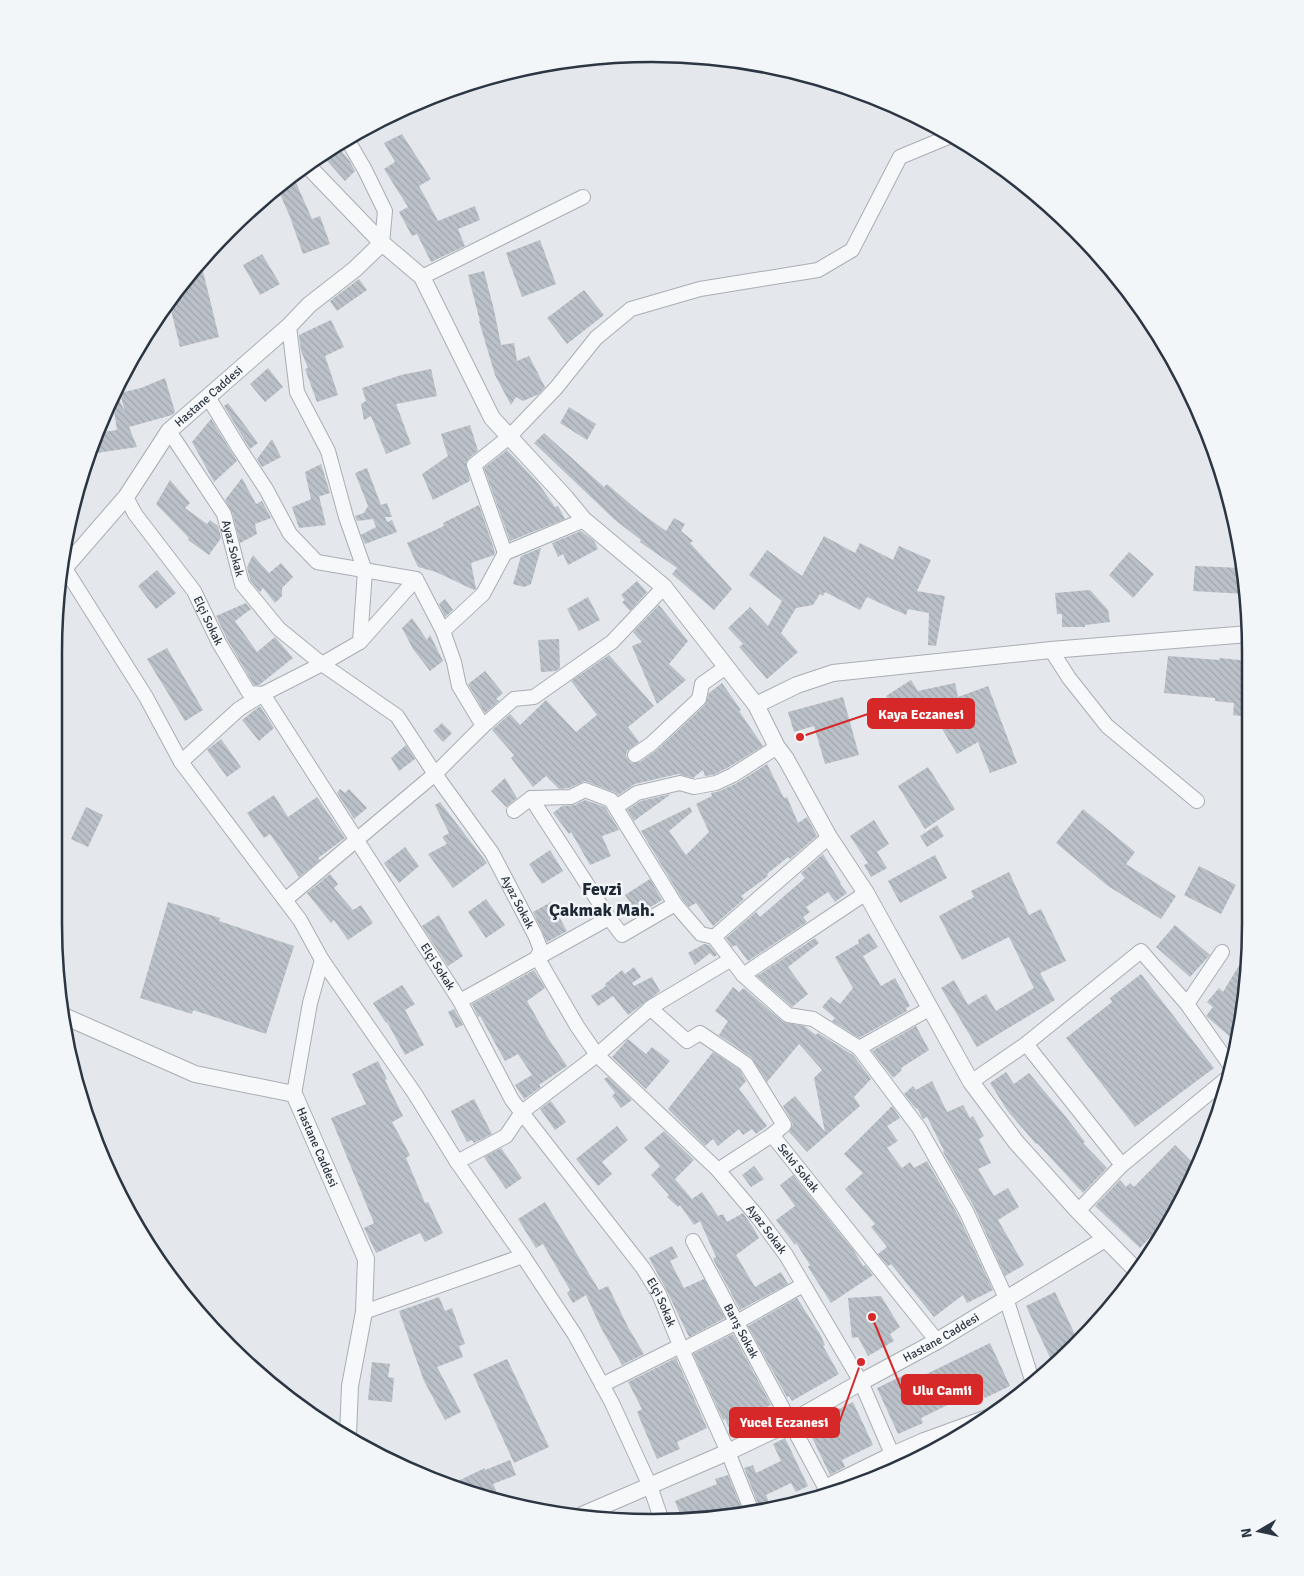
<svg xmlns="http://www.w3.org/2000/svg" width="1304" height="1576" font-family="Signika,sans-serif">
	<style>
		.building { fill: url(#building-back-hatch) }
		.lines { fill: none; stroke-linecap: round; stroke-linejoin: round }
		.minor-casing { stroke: #a9aeb5; stroke-width: 16 }
		.tertiary-casing { stroke: #a9aeb5; stroke-width: 18 }
		.minor { stroke: #f6f8f9; stroke-width: 14 }
		.tertiary { stroke: #f6f8f9; stroke-width: 16 }
		.labels { text-anchor: middle; stroke-width: 5; stroke-linejoin: round; paint-order: stroke }
		.street-label { font-size: 12px; fill: #2c3643; stroke: #f3f6f8 }
		.district-label { font-size: 18px; font-weight: bold; fill: #1e2734; stroke: #f3f6f8 }
		.rim { fill: none; stroke: #2c3643; stroke-width: 2.5 }
		.leader { fill: none; stroke: #d62828; stroke-width: 2 }
		.callout-dot { fill: #d62828; stroke: #f3f6f8; stroke-width: 2 }
		.callout { fill: #d62828; stroke: #d62828; stroke-width: 2 }
		.callout-label { font-size: 14px; text-anchor: middle; font-weight: bold; fill: #fff }
	</style>
	<defs>
		<pattern id="building-back-hatch" width="6" height="6" patternUnits="userSpaceOnUse" patternTransform="scale(1.25)"><rect width="6" height="6" fill="#bbc1c8"/><path d="M-1 5l2 2M0 0l6 6M5-1l2 2" fill="none" stroke="#a1a6ad"/></pattern>
	</defs>
	<rect width="100%" height="100%" fill="#e4e7eb"/>
	<!-- building -->
	<path class="building" d="M 402,134 L 431,179 L 419,186 L 438,221 L 475,206 L 480,220 L 458,229 L 465,246 L 431,262 L 417,234 L 412,236 L 399,212 L 408,207 L 384,169 L 395,162 L 384,143 Z
		M 336,145 L 349,160 L 355,171 L 345,181 L 321,154 Z
		M 293,176 L 312,219 L 320,216 L 330,244 L 303,254 L 290,217 L 278,189 Z
		M 540,240 L 556,284 L 522,297 L 506,253 Z
		M 262,254 L 280,284 L 260,295 L 243,265 Z
		M 201,263 L 219,337 L 180,347 L 169,302 Z
		M 484,271 L 494,310 L 501,345 L 514,343 L 517,361 L 529,356 L 545,387 L 539,394 L 523,401 L 516,397 L 511,405 L 495,375 L 479,321 L 480,321 L 468,275 Z
		M 359,279 L 367,290 L 337,311 L 330,301 Z
		M 584,290 L 604,315 L 567,344 L 547,318 Z
		M 331,320 L 344,347 L 325,356 L 338,395 L 317,402 L 305,369 L 308,368 L 301,351 L 299,335 Z
		M 268,368 L 283,387 L 265,402 L 250,384 Z
		M 431,369 L 437,396 L 396,404 L 411,444 L 386,454 L 371,416 L 364,420 L 361,404 L 366,401 L 362,388 L 401,375 Z
		M 165,378 L 175,412 L 172,415 L 129,427 L 137,447 L 90,454 L 96,433 L 117,430 L 112,398 L 118,397 L 125,412 L 120,393 L 141,388 Z
		M 228,403 L 258,443 L 250,449 L 224,406 Z
		M 569,407 L 596,424 L 587,440 L 560,423 Z
		M 211,419 L 237,461 L 214,482 L 192,442 Z
		M 470,425 L 478,451 L 469,458 L 466,463 L 470,481 L 433,500 L 422,474 L 448,456 L 441,434 Z
		M 544,433 L 604,487 L 607,484 L 641,513 L 666,531 L 674,518 L 685,524 L 681,531 L 693,541 L 690,543 L 732,589 L 714,610 L 672,574 L 677,568 L 640,542 L 641,540 L 615,520 L 534,443 Z
		M 272,439 L 281,457 L 262,467 L 257,459 Z
		M 507,450 L 538,483 L 555,507 L 558,506 L 565,519 L 510,541 L 484,468 Z
		M 321,464 L 330,493 L 311,499 L 305,472 Z
		M 367,468 L 381,505 L 387,503 L 392,517 L 385,517 L 387,522 L 392,520 L 397,532 L 365,544 L 361,535 L 376,527 L 373,519 L 357,521 L 355,516 L 364,513 L 368,506 L 355,473 Z
		M 242,478 L 256,504 L 262,501 L 271,518 L 255,524 L 257,534 L 240,543 L 232,512 L 225,500 Z
		M 170,480 L 190,503 L 185,508 L 207,524 L 210,520 L 218,526 L 221,538 L 209,555 L 188,540 L 189,538 L 156,504 Z
		M 319,496 L 326,525 L 299,528 L 292,507 Z
		M 479,505 L 495,552 L 494,555 L 471,563 L 476,589 L 474,590 L 436,572 L 418,567 L 407,543 L 444,526 L 443,523 Z
		M 581,531 L 594,541 L 598,549 L 568,565 L 563,554 L 558,557 L 552,543 Z
		M 824,536 L 855,553 L 860,543 L 893,560 L 899,546 L 931,560 L 917,591 L 945,596 L 936,646 L 928,645 L 929,613 L 908,609 L 906,615 L 867,597 L 860,610 L 825,592 L 823,596 L 820,594 L 813,605 L 796,608 L 781,633 L 798,652 L 767,679 L 739,647 L 743,644 L 728,628 L 750,607 L 768,626 L 782,601 L 749,575 L 767,550 L 802,576 Z
		M 541,548 L 531,584 L 524,587 L 513,584 L 521,556 Z
		M 1129,552 L 1154,574 L 1133,598 L 1109,575 Z
		M 253,555 L 269,573 L 281,563 L 293,577 L 282,588 L 282,596 L 275,603 L 263,588 L 260,592 L 250,580 L 247,567 Z
		M 1195,566 L 1242,568 L 1246,594 L 1193,591 Z
		M 157,570 L 176,593 L 156,609 L 138,586 Z
		M 637,581 L 647,592 L 630,611 L 622,602 L 625,600 L 621,595 Z
		M 1090,590 L 1108,610 L 1110,622 L 1085,625 L 1085,627 L 1062,627 L 1062,614 L 1057,614 L 1055,593 Z
		M 588,597 L 600,620 L 579,631 L 567,609 Z
		M 445,599 L 453,610 L 445,617 L 439,604 Z
		M 246,603 L 251,609 L 235,621 L 257,652 L 275,637 L 293,658 L 259,685 L 254,685 L 227,639 L 216,616 Z
		M 659,605 L 688,641 L 669,664 L 686,680 L 657,704 L 632,646 L 642,642 L 633,632 Z
		M 412,618 L 427,640 L 430,635 L 443,661 L 430,671 L 413,649 L 402,628 Z
		M 559,639 L 560,668 L 556,671 L 541,672 L 538,640 Z
		M 167,648 L 203,710 L 185,721 L 147,659 Z
		M 609,655 L 654,706 L 628,727 L 639,742 L 647,736 L 627,751 L 626,756 L 631,763 L 640,762 L 657,750 L 705,705 L 709,693 L 722,683 L 741,710 L 739,711 L 763,746 L 729,767 L 713,775 L 705,776 L 703,770 L 693,778 L 678,774 L 635,784 L 618,795 L 614,792 L 585,781 L 569,788 L 559,789 L 546,776 L 533,787 L 511,758 L 514,755 L 492,730 L 510,714 L 520,725 L 546,700 L 576,732 L 597,715 L 571,681 Z
		M 1168,656 L 1219,660 L 1220,658 L 1249,661 L 1249,717 L 1233,715 L 1234,703 L 1215,701 L 1215,698 L 1164,693 Z
		M 485,671 L 503,693 L 496,699 L 499,701 L 485,713 L 468,684 Z
		M 911,680 L 918,691 L 955,683 L 958,697 L 988,686 L 1017,763 L 990,773 L 978,742 L 957,754 L 935,717 L 933,709 L 905,727 L 886,696 Z
		M 843,697 L 859,755 L 825,764 L 814,726 L 794,732 L 788,712 Z
		M 260,706 L 274,728 L 259,741 L 242,720 Z
		M 442,723 L 452,733 L 443,742 L 433,731 Z
		M 221,739 L 241,767 L 227,777 L 207,750 Z
		M 406,745 L 415,759 L 399,771 L 391,758 Z
		M 767,764 L 784,798 L 787,797 L 798,823 L 807,817 L 817,836 L 790,859 L 788,857 L 767,874 L 768,876 L 741,896 L 744,899 L 713,926 L 696,903 L 689,907 L 682,899 L 641,831 L 690,807 L 692,812 L 669,831 L 686,855 L 709,832 L 696,804 L 712,796 L 711,793 L 720,791 L 737,783 Z
		M 928,767 L 955,809 L 925,829 L 898,786 Z
		M 505,778 L 517,798 L 506,807 L 491,791 Z
		M 340,789 L 345,793 L 349,789 L 367,808 L 354,819 L 337,793 Z
		M 671,794 L 634,821 L 627,810 L 641,801 Z
		M 274,795 L 288,817 L 317,797 L 345,838 L 318,858 L 320,860 L 299,877 L 270,834 L 264,838 L 247,813 Z
		M 585,800 L 605,807 L 619,830 L 602,836 L 611,856 L 590,865 L 571,832 L 569,834 L 553,813 L 562,806 L 575,805 Z
		M 440,802 L 487,863 L 453,888 L 428,854 L 447,844 L 442,837 L 449,833 L 435,805 Z
		M 86,807 L 103,815 L 88,847 L 71,839 Z
		M 1083,809 L 1135,852 L 1126,864 L 1176,896 L 1161,919 L 1108,886 L 1056,843 Z
		M 874,820 L 889,844 L 877,852 L 887,868 L 871,877 L 864,865 L 868,863 L 850,836 Z
		M 937,825 L 944,836 L 927,847 L 920,836 Z
		M 405,847 L 419,866 L 399,883 L 384,863 Z
		M 550,850 L 563,871 L 542,884 L 529,864 Z
		M 823,854 L 841,883 L 840,884 L 847,893 L 835,902 L 828,892 L 806,907 L 810,912 L 803,917 L 807,922 L 748,961 L 736,945 L 732,947 L 726,938 L 756,912 L 760,917 L 805,878 L 801,873 Z
		M 935,855 L 947,878 L 900,903 L 888,881 Z
		M 1199,866 L 1236,885 L 1221,914 L 1184,895 Z
		M 1009,872 L 1029,915 L 1041,909 L 1066,961 L 1040,973 L 1055,1000 L 977,1047 L 941,988 L 954,980 L 968,1005 L 986,994 L 996,1011 L 1034,988 L 1009,937 L 962,960 L 939,916 L 974,897 L 971,891 Z
		M 330,874 L 338,884 L 334,888 L 353,910 L 361,905 L 373,923 L 348,940 L 334,920 L 331,923 L 307,893 Z
		M 650,879 L 662,900 L 638,915 L 625,895 Z
		M 486,899 L 505,925 L 486,938 L 468,912 Z
		M 168,902 L 220,918 L 219,921 L 294,946 L 266,1034 L 193,1010 L 192,1014 L 140,998 Z
		M 551,902 L 567,931 L 547,942 L 533,912 Z
		M 439,915 L 463,956 L 448,966 L 422,926 Z
		M 1175,925 L 1210,955 L 1190,977 L 1156,947 Z
		M 869,933 L 878,947 L 863,956 L 881,986 L 895,978 L 910,1006 L 906,1008 L 907,1011 L 859,1038 L 832,1021 L 835,1018 L 822,1007 L 831,997 L 840,1004 L 853,988 L 835,957 L 859,943 L 858,940 Z
		M 815,938 L 819,943 L 788,967 L 808,994 L 792,1007 L 757,976 Z
		M 704,944 L 709,945 L 717,955 L 714,957 L 710,953 L 695,965 L 688,953 Z
		M 1249,949 L 1249,963 L 1236,1042 L 1206,1016 L 1213,1007 L 1207,1002 L 1219,988 L 1223,992 Z
		M 634,967 L 641,977 L 632,983 L 634,986 L 652,977 L 660,991 L 628,1015 L 613,996 L 598,1006 L 591,996 L 606,986 L 605,984 L 622,970 L 625,974 Z
		M 534,970 L 545,988 L 527,1001 L 548,1038 L 567,1066 L 539,1085 L 541,1087 L 524,1099 L 515,1085 L 532,1075 L 518,1054 L 505,1061 L 480,1016 L 478,1017 L 472,1004 Z
		M 1141,974 L 1214,1068 L 1135,1127 L 1066,1038 L 1112,1002 L 1110,998 Z
		M 402,985 L 415,1004 L 405,1010 L 424,1045 L 405,1055 L 387,1022 L 386,1023 L 373,1003 Z
		M 733,987 L 739,992 L 744,988 L 783,1022 L 804,1026 L 816,1035 L 818,1033 L 853,1055 L 871,1079 L 854,1097 L 860,1106 L 807,1152 L 789,1132 L 793,1124 L 783,1106 L 795,1096 L 825,1132 L 814,1078 L 822,1070 L 799,1044 L 767,1082 L 751,1057 L 719,1035 L 728,1021 L 715,1011 Z
		M 454,1009 L 463,1025 L 456,1028 L 448,1012 Z
		M 916,1026 L 929,1050 L 901,1068 L 902,1070 L 893,1078 L 872,1051 Z
		M 628,1039 L 646,1054 L 652,1047 L 670,1061 L 646,1089 L 612,1057 Z
		M 713,1052 L 740,1070 L 746,1081 L 739,1089 L 767,1126 L 756,1134 L 752,1129 L 743,1135 L 739,1129 L 718,1146 L 713,1139 L 705,1146 L 668,1109 Z
		M 378,1061 L 387,1079 L 385,1080 L 403,1116 L 392,1122 L 410,1155 L 406,1158 L 425,1203 L 428,1202 L 443,1233 L 425,1242 L 420,1233 L 376,1253 L 364,1228 L 374,1223 L 331,1118 L 366,1104 L 352,1074 Z
		M 1006,1072 L 1014,1084 L 1029,1073 L 1066,1117 L 1085,1142 L 1083,1143 L 1107,1168 L 1083,1193 L 1037,1143 L 1036,1144 L 1007,1110 L 990,1083 Z
		M 608,1077 L 632,1100 L 621,1108 L 612,1096 L 615,1093 L 604,1079 Z
		M 932,1081 L 947,1112 L 963,1105 L 970,1118 L 973,1116 L 984,1136 L 979,1139 L 991,1163 L 978,1169 L 994,1196 L 1008,1188 L 1019,1207 L 998,1220 L 1024,1265 L 1005,1276 L 974,1207 L 943,1152 L 944,1151 L 927,1117 L 923,1119 L 917,1108 L 916,1109 L 904,1094 L 913,1086 L 916,1090 Z
		M 474,1099 L 492,1134 L 474,1143 L 472,1140 L 467,1142 L 451,1111 Z
		M 551,1101 L 566,1122 L 555,1130 L 540,1109 Z
		M 892,1106 L 900,1118 L 887,1126 L 898,1141 L 887,1148 L 902,1168 L 910,1162 L 914,1168 L 927,1161 L 958,1215 L 993,1290 L 967,1303 L 963,1295 L 934,1317 L 891,1264 L 888,1266 L 878,1254 L 887,1247 L 871,1227 L 875,1224 L 845,1189 L 863,1173 L 844,1154 Z
		M 617,1126 L 628,1140 L 602,1162 L 612,1174 L 598,1186 L 576,1159 Z
		M 664,1131 L 694,1160 L 675,1179 L 692,1199 L 702,1192 L 718,1216 L 723,1214 L 727,1222 L 743,1213 L 754,1229 L 759,1238 L 736,1255 L 755,1287 L 781,1272 L 788,1284 L 740,1310 L 713,1259 L 716,1257 L 700,1221 L 694,1225 L 680,1205 L 678,1207 L 667,1197 L 669,1195 L 651,1175 L 660,1166 L 644,1148 Z
		M 1175,1145 L 1197,1167 L 1188,1189 L 1171,1215 L 1140,1248 L 1095,1206 L 1120,1180 L 1126,1187 L 1130,1183 L 1134,1187 Z
		M 501,1148 L 522,1178 L 506,1189 L 484,1157 Z
		M 754,1166 L 764,1179 L 751,1187 L 742,1175 Z
		M 793,1175 L 854,1251 L 863,1266 L 865,1265 L 873,1275 L 831,1303 L 808,1267 L 810,1265 L 796,1243 L 795,1245 L 776,1220 L 795,1206 L 780,1185 Z
		M 545,1202 L 599,1290 L 608,1286 L 628,1327 L 644,1354 L 622,1365 L 600,1326 L 586,1295 L 573,1303 L 567,1293 L 570,1290 L 543,1244 L 536,1248 L 518,1219 Z
		M 672,1246 L 678,1257 L 670,1261 L 684,1288 L 704,1279 L 725,1318 L 689,1337 L 667,1291 L 649,1258 Z
		M 1055,1292 L 1078,1341 L 1053,1364 L 1026,1306 Z
		M 881,1296 L 900,1327 L 890,1334 L 894,1341 L 868,1356 L 858,1337 L 852,1338 L 848,1298 Z
		M 439,1297 L 445,1311 L 452,1308 L 465,1344 L 459,1346 L 463,1357 L 437,1367 L 461,1412 L 445,1420 L 424,1381 L 399,1311 Z
		M 797,1298 L 820,1334 L 825,1345 L 823,1346 L 839,1374 L 792,1401 L 789,1396 L 787,1397 L 748,1326 Z
		M 733,1334 L 771,1405 L 751,1414 L 755,1421 L 731,1432 L 725,1419 L 723,1420 L 693,1354 Z
		M 990,1343 L 1010,1386 L 985,1398 L 980,1389 L 921,1418 L 923,1423 L 898,1434 L 877,1388 L 902,1376 L 906,1384 Z
		M 676,1358 L 707,1428 L 677,1442 L 680,1449 L 657,1459 L 637,1412 L 642,1409 L 628,1382 Z
		M 507,1359 L 549,1447 L 514,1463 L 473,1374 Z
		M 372,1362 L 390,1364 L 388,1377 L 394,1378 L 392,1402 L 368,1400 Z
		M 853,1402 L 873,1445 L 842,1460 L 845,1467 L 830,1475 L 806,1425 Z
		M 785,1438 L 808,1486 L 796,1492 L 791,1483 L 766,1495 L 770,1505 L 760,1509 L 744,1468 L 753,1465 L 756,1473 L 781,1461 L 773,1444 Z
		M 510,1460 L 516,1475 L 493,1484 L 500,1499 L 466,1492 L 460,1480 L 485,1468 L 485,1470 Z
		M 728,1475 L 743,1512 L 681,1516 L 675,1501 L 717,1484 L 715,1479 Z"/>
	<g class="lines">
		<!-- minor casing -->
		<g class="minor-casing">
			<g id="minor">
				<path d="M 347,139 L 365,170 L 385,211 L 382,243"/>
				<path d="M 422,277 L 583,197"/>
				<path d="M 208,397 L 239,448 L 266,489 L 290,534 L 317,562 L 416,579 L 443,631 L 454,662 L 459,686 L 483,726"/>
				<path id="s1" d="M 169,431 L 224,514 L 242,584 L 279,629 L 322,664 L 397,716 L 435,774 L 492,853 L 535,935 L 541,950 L 537,957 L 577,1026 L 597,1055 L 718,1170 L 757,1216 L 786,1255 L 861,1382 L 892,1454 L 924,1440 L 928,1454"/>
				<path id="s2" d="M 126,497 L 135,514 L 194,591 L 219,643 L 249,693 L 263,694 L 460,1001 L 512,1100 L 643,1268 L 659,1294 L 682,1350 L 728,1452 L 752,1512"/>
				<path d="M 505,553 L 474,465 L 509,437 L 556,388 L 596,338 L 631,309 L 700,289 L 818,270 L 852,250 L 900,157 L 953,135"/>
				<path d="M 64,567 L 146,697 L 181,762 L 300,920 L 322,960 L 415,1094 L 457,1162 L 523,1256 L 575,1335 L 612,1403 L 650,1486 L 661,1518"/>
				<path d="M 443,631 L 483,594 L 505,553 L 584,520"/>
				<path d="M 360,642 L 416,579"/>
				<path d="M 1051,650 L 1069,678 L 1107,726 L 1197,801"/>
				<path d="M 635,755 L 651,744 L 699,699 L 702,684 L 726,667"/>
				<path d="M 181,762 L 239,709 L 263,694 L 322,664 L 360,642 L 365,571 L 346,517 L 328,451 L 297,392 L 289,326"/>
				<path d="M 531,798 L 609,918 L 622,935 L 675,904"/>
				<path d="M 616,807 L 637,793 L 680,783 L 694,787 L 716,783 L 733,775 L 777,747"/>
				<path d="M 514,811 L 531,798 L 571,797 L 585,790 L 611,800 L 675,904 L 701,934 L 714,937 L 743,975 L 788,1015 L 813,1019 L 859,1048 L 919,1128 L 966,1211 L 1006,1298 L 1033,1383"/>
				<path d="M 285,900 L 435,774 L 483,726 L 514,699 L 534,697 L 612,642 L 664,587"/>
				<path d="M 714,937 L 829,837"/>
				<path d="M 743,975 L 866,893"/>
				<path d="M 460,1001 L 609,918"/>
				<path d="M 1187,1004 L 1222,952"/>
				<path id="s3" d="M 650,1008 L 687,1041 L 700,1033 L 746,1064 L 784,1125 L 772,1135 L 937,1341"/>
				<path d="M 1026,1044 L 1122,1165 L 1231,1075"/>
				<path d="M 859,1048 L 929,1009"/>
				<path d="M 971,1082 L 1026,1044 L 1141,951 L 1187,1004 L 1232,1068"/>
				<path d="M 294,1094 L 310,1003 L 322,960"/>
				<path d="M 457,1162 L 506,1136 L 522,1112 L 597,1055 L 653,1006 L 730,960"/>
				<path d="M 718,1170 L 772,1135"/>
				<path d="M 1078,1211 L 1122,1165"/>
				<path id="s4" d="M 693,1241 L 827,1491"/>
				<path d="M 364,1312 L 523,1256"/>
				<path d="M 682,1350 L 737,1322 L 803,1285"/>
				<path d="M 602,1385 L 680,1346"/>
				<path d="M 924,1440 L 987,1417"/>
				<path d="M 825,1487 L 892,1454"/>
			</g>
		</g>
		<!-- tertiary casing -->
		<g class="tertiary-casing">
			<g id="tertiary">
				<path d="M 307,165 L 382,243 L 422,277 L 492,418 L 565,497 L 584,520 L 664,587 L 756,705 L 777,747 L 786,759 L 829,837 L 866,893 L 971,1082 L 1016,1142 L 1078,1211 L 1135,1269"/>
				<path id="s5" d="M 60,573 L 126,497 L 169,431 L 289,326 L 309,305 L 355,269 L 382,243"/>
				<path d="M 756,705 L 797,685 L 833,673 L 1051,650 L 1249,634"/>
				<path id="s6" d="M 66,1017 L 195,1074 L 294,1094 L 366,1259 L 364,1312 L 350,1386 L 348,1435"/>
				<path id="s7" d="M 582,1515 L 728,1452 L 791,1422 L 861,1382 L 937,1341 L 1105,1239"/>
			</g>
		</g>
		<!-- minor -->
		<use href="#minor" class="minor"/>
		<!-- tertiary -->
		<use href="#tertiary" class="tertiary"/>
	</g>
	<g class="labels">
		<!-- street labels -->
		<g class="street-label">
			<text dy="4" stroke="none"><textPath href="#s5" startOffset="232">Hastane Caddesi</textPath></text>
			<text dy="4" stroke="none"><textPath href="#s1" startOffset="135">Ayaz Sokak</textPath></text>
			<text dy="4" stroke="none"><textPath href="#s2" startOffset="149">Elçi Sokak</textPath></text>
			<text dy="4" stroke="none"><textPath href="#s1" startOffset="599">Ayaz Sokak</textPath></text>
			<text dy="4" stroke="none"><textPath href="#s2" startOffset="570">Elçi Sokak</textPath></text>
			<text dy="4" stroke="none"><textPath href="#s6" startOffset="300">Hastane Caddesi</textPath></text>
			<text dy="4" stroke="none"><textPath href="#s3" startOffset="250">Selvi Sokak</textPath></text>
			<text dy="4" stroke="none"><textPath href="#s1" startOffset="1019">Ayaz Sokak</textPath></text>
			<text dy="4" stroke="none"><textPath href="#s2" startOffset="975">Elçi Sokak</textPath></text>
			<text dy="4" stroke="none"><textPath href="#s4" startOffset="102">Barış Sokak</textPath></text>
			<text dy="4" stroke="none"><textPath href="#s7" startOffset="401">Hastane Caddesi</textPath></text>
		</g>
		<!-- district labels -->
		<g class="district-label">
			<text x="602" y="895">Fevzi<tspan x="602" dy="21">Çakmak Mah.</tspan></text>
		</g>
	</g>
	<!-- crop -->
	<path d="M0 0H1304V1576H0ZM652 62H652A590 590 0 0 1 1242 652V924A590 590 0 0 1 652 1514H652A590 590 0 0 1 62 924V652A590 590 0 0 1 652 62Z" fill="#f3f6f8" fill-rule="evenodd"/>
	<path class="rim" d="M652 62H652A590 590 0 0 1 1242 652V924A590 590 0 0 1 652 1514H652A590 590 0 0 1 62 924V652A590 590 0 0 1 652 62Z"/>
	<!-- callouts -->
	<path class="leader" d="M800 737L868 714M872 1317L902 1390M861 1362L839 1423"/>
	<g class="callout-dot">
		<circle cx="800" cy="737" r="5"/>
		<circle cx="872" cy="1317" r="5"/>
		<circle cx="861" cy="1362" r="5"/>
	</g>
	<g class="callout">
		<rect x="868" y="699" width="106" height="29" rx="5"/>
		<rect x="902" y="1375" width="80" height="29" rx="5"/>
		<rect x="730" y="1408" width="109" height="29" rx="5"/>
	</g>
	<g class="callout-label">
		<text x="921" y="719">Kaya Eczanesi</text>
		<text x="942" y="1395">Ulu Camii</text>
		<text x="784" y="1427">Yucel Eczanesi</text>
	</g>
	<!-- north arrow -->
	<g transform="translate(1259 1531) rotate(261)" stroke="#f3f6f8" stroke-width="4" paint-order="stroke">
	<path d="M0-4L9 19L0 12L-9 19Z" fill="#2c3643"/>
	<text y="-8" font-size="14" font-weight="bold" text-anchor="middle" fill="#2c3643">N</text>
	</g>
</svg>
